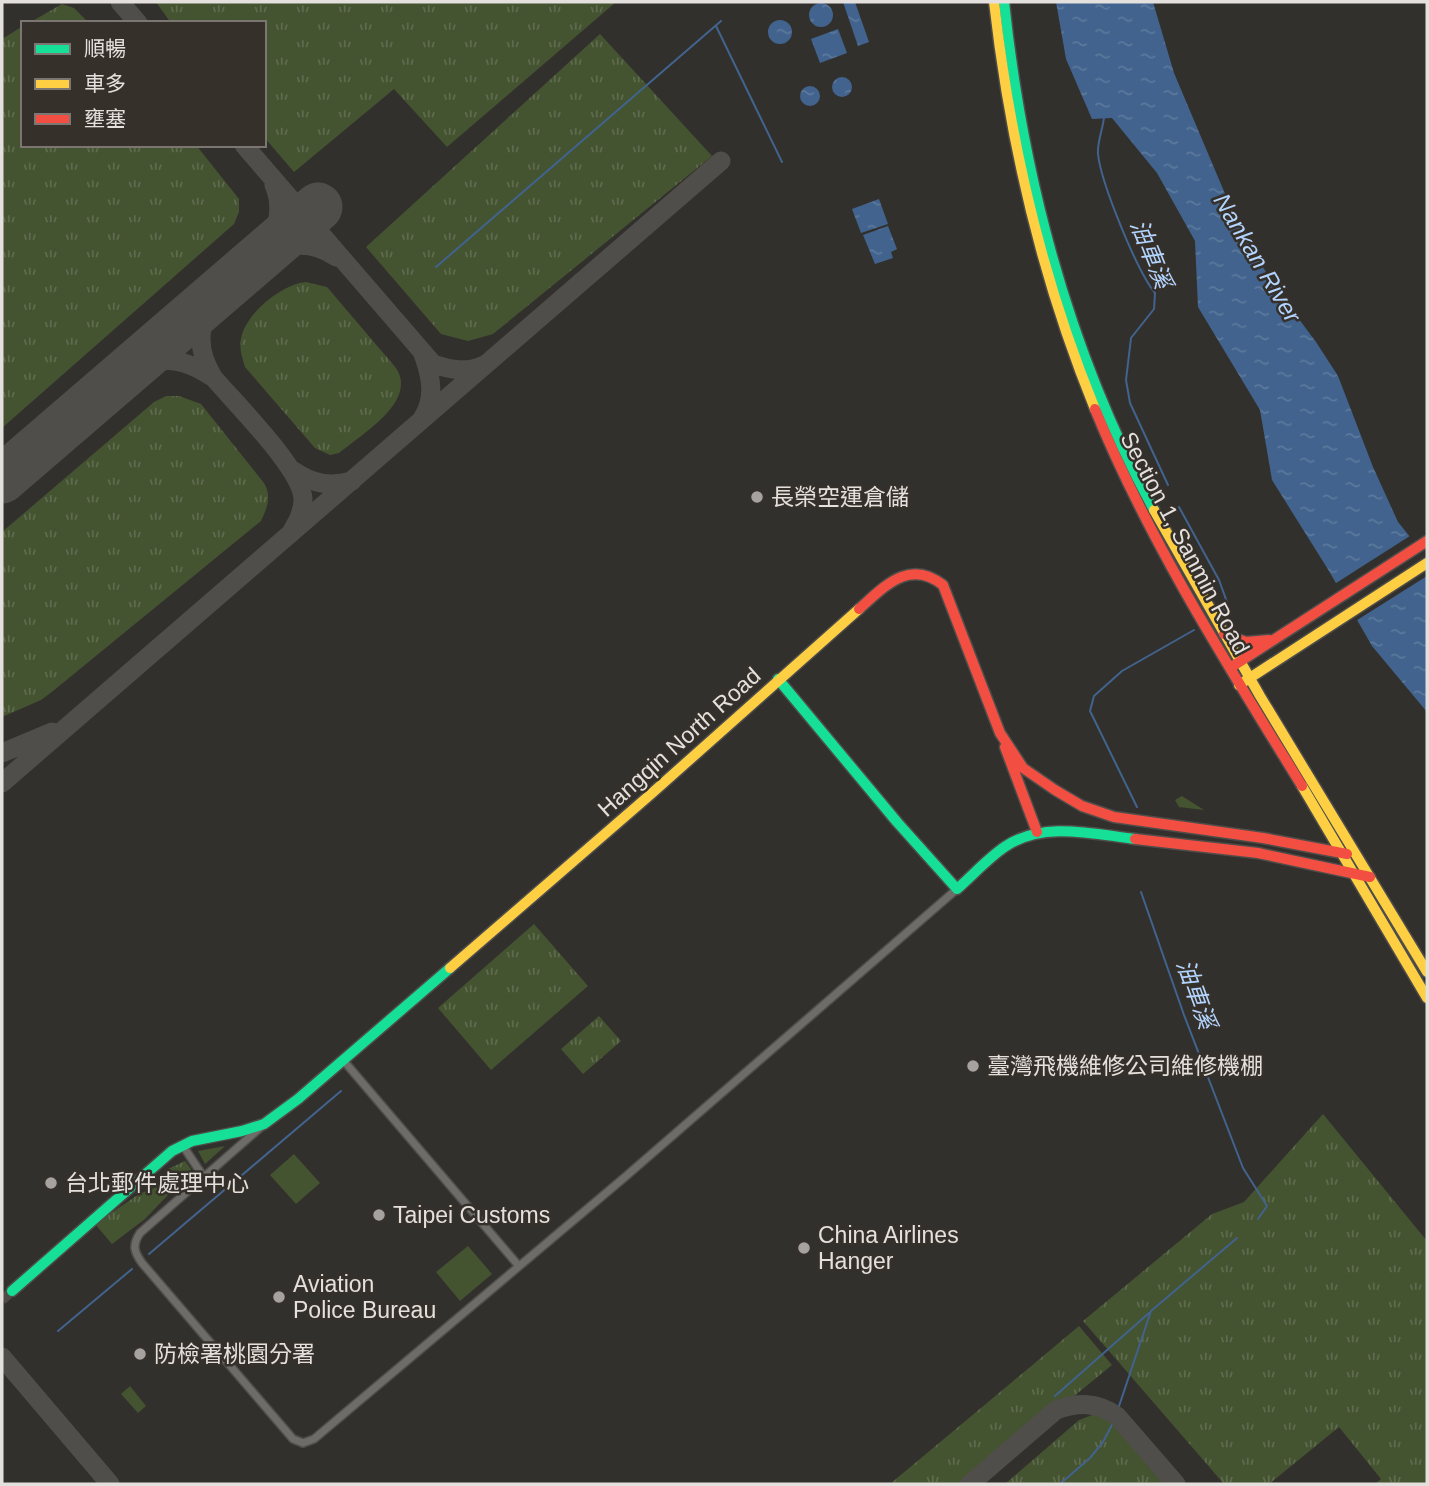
<svg xmlns="http://www.w3.org/2000/svg" width="1429" height="1486" font-family="Arial,'Noto Sans TC',sans-serif">
	<style>
		.grass { fill: url(#grass-tufts) }
		.green { fill: #445330 }
		.water { fill: url(#water-ripples) }
		.pier { fill: #32302d }
		.lines { fill: none; stroke-linecap: round; stroke-linejoin: round }
		.stream { stroke: #41638d; stroke-width: 2 }
		.taxiway { stroke: #504e4b; stroke-width: 19 }
		.runway { stroke: #504e4b; stroke-width: 49 }
		.secondary-tunnel { stroke: #4d4a47; stroke-width: 10; stroke-dasharray: 10 5; stroke-linecap: butt }
		.street-casing { stroke: #4e4d4a; stroke-width: 10 }
		.fast-casing { stroke: #4e4d4a; stroke-width: 13 }
		.slow-casing { stroke: #4e4d4a; stroke-width: 13 }
		.jam-casing { stroke: #4e4d4a; stroke-width: 13 }
		.street { stroke: #6e6c69; stroke-width: 7 }
		.fast { stroke: #16e098; stroke-width: 10 }
		.slow { stroke: #ffcf43; stroke-width: 10 }
		.jam { stroke: #f24e42; stroke-width: 10 }
		.poi-dot { fill: #a6a29f; stroke: #35302a; stroke-width: 2.5 }
		.labels { text-anchor: middle; stroke-width: 5; stroke-linejoin: round; paint-order: stroke }
		.poi-label { font-size: 23px; fill: #e4e0dd; stroke: #35302a; text-anchor: start }
		.street-label { font-size: 23px; fill: #e4e0dd; stroke: #35302a }
		.water-label { font-size: 24px; font-style: italic; fill: #b2d4fe; stroke: #35302a }
	</style>
	<defs>
		<pattern id="grass-tufts" width="24" height="20" patternUnits="userSpaceOnUse" patternTransform="scale(1.75)"><rect width="24" height="20" fill="#445330"/><path d="M3 7l-1-3M5 7V3M7 7l1-3M15 17l-1-3M17 17v-4M19 17l1-3" fill="none" stroke="#5f6b4e"/></pattern>
		<pattern id="water-ripples" width="26" height="14" patternUnits="userSpaceOnUse" patternTransform="scale(1.75)"><rect width="26" height="14" fill="#41638d"/><path d="M2 4q2-2 4 0t4 0M15 11q2-2 4 0t4 0" fill="none" stroke="#5c799d"/></pattern>
	</defs>
	<rect width="100%" height="100%" fill="#32302d"/>
	<!-- grass -->
	<path class="grass" d="M 156,2 L 616,2 L 447,147 L 394,89 L 294,172 L 264,137 L 264,23 L 171,23 Z
		M 62,4 L 74,8 L 89,23 L 29,23 Z
		M 23,26 L 23,145 L 196,145 L 239,199 L 239,212 L 234,224 L 2,428 L 2,39 Z
		M 600,34 L 712,156 L 493,334 L 468,341 L 441,334 L 366,247 Z
		M 306,282 L 327,287 L 396,368 C 418,401 362,434 339,453 L 330,455 L 315,448 L 245,367 C 242,357 239,349 241,339 C 245,314 282,284 306,282 Z
		M 166,396 L 179,396 L 201,404 L 264,483 C 272,496 267,508 261,521 L 53,691 L 41,700 L 2,717 L 2,532 L 154,402 Z
		M 1182,796 L 1204,810 L 1179,807 L 1175,800 Z
		M 534,924 L 588,986 L 491,1070 L 438,1008 Z
		M 599,1016 L 621,1041 L 583,1074 L 561,1049 Z
		M 1323,1114 L 1427,1241 L 1427,1484 L 1375,1484 L 1381,1479 L 1339,1427 L 1269,1484 L 1224,1484 L 1083,1321 L 1212,1214 L 1244,1202 Z
		M 225,1146 L 205,1164 L 198,1151 Z
		M 185,1161 L 191,1169 L 189,1173 L 145,1219 L 112,1244 L 95,1224 L 139,1194 L 157,1187 L 166,1177 L 166,1170 Z
		M 1079,1326 L 1112,1365 L 967,1484 L 890,1484 Z
		M 1108,1409 L 1127,1416 L 1185,1484 L 1005,1484 L 1079,1420 Z"/>
	<!-- green -->
	<path class="green" d="M 294,1154 L 320,1183 L 296,1204 L 270,1175 Z
		M 468,1246 L 492,1274 L 460,1301 L 436,1272 Z
		M 130,1386 L 146,1406 L 138,1413 L 121,1394 Z"/>
	<!-- water -->
	<path class="water" d="M 843,2 L 855,2 L 869,42 L 858,46 Z
		M 1056,2 L 1153,2 L 1174,73 L 1234,215 L 1272,283 L 1316,342 L 1338,376 L 1373,467 L 1398,522 L 1427,558 L 1427,712 L 1372,646 L 1329,571 L 1272,480 L 1260,410 L 1198,307 L 1195,241 L 1157,173 L 1112,118 L 1092,119 L 1066,59 Z
		M809 15a12 12 0 1 1 24 0a12 12 0 1 1-24 0Z
		M768 32a12 12 0 1 1 24 0a12 12 0 1 1-24 0Z
		M 838,29 L 847,53 L 820,63 L 811,39 Z
		M832 87a10 10 0 1 1 20 0a10 10 0 1 1-20 0Z
		M800 96a10 10 0 1 1 20 0a10 10 0 1 1-20 0Z
		M 879,199 L 888,224 L 861,233 L 852,209 Z
		M 888,226 L 897,249 L 891,252 L 893,258 L 875,264 L 863,235 Z"/>
	<!-- pier -->
	<path class="pier" d="M 1413,534 L 1427,553 L 1427,576 L 1354,622 L 1333,585 Z"/>
	<g class="lines">
		<!-- stream -->
		<path class="stream" d="M 716,26 L 782,162
			M 1104,117 C 1103,129 1097,142 1098,154 C 1101,183 1137,271 1155,293 L 1154,309 L 1131,338 L 1126,380 L 1130,403 L 1168,485
			M 436,267 L 721,21
			M 1179,507 L 1219,580 L 1227,602 L 1223,612
			M 1137,807 L 1090,711 L 1094,696 L 1122,671 L 1194,630
			M 1141,892 L 1184,1015 L 1243,1168 L 1267,1206 L 1258,1219
			M 149,1254 L 341,1091
			M 58,1331 L 132,1269
			M 1055,1396 L 1149,1313
			M 1060,1484 L 1090,1458 L 1103,1442 L 1114,1421 L 1151,1311 L 1237,1238"/>
		<!-- taxiway -->
		<path class="taxiway" d="M 120,2 L 138,23
			M 244,145 L 433,364 C 451,370 467,373 484,365
			M 259,257 C 276,236 285,211 274,185
			M 256,261 C 281,243 310,239 336,257
			M 227,285 C 201,316 191,340 213,377 C 234,402 302,469 303,499 C 303,510 299,520 293,529
			M 121,377 C 155,356 178,354 212,377
			M 422,419 C 436,398 431,376 423,354
			M 294,471 C 313,484 330,487 352,481
			M 2,753 L 52,732
			M 2,783 L 721,161
			M 2,1357 L 110,1484
			M 970,1484 L 1056,1410 C 1079,1402 1097,1402 1117,1416 L 1176,1484"/>
		<!-- runway -->
		<path class="runway" d="M 2,479 L 318,207"/>
		<!-- secondary-tunnel -->
		<path class="secondary-tunnel" d="M 2,1300 L 12,1291"/>
		<!-- street casing -->
		<g class="street-casing">
			<path id="street" d="M 343,1060 L 518,1265
				M 261,1127 L 140,1233 C 132,1245 134,1252 142,1263 L 293,1439 L 303,1443 L 314,1439 L 625,1177 L 957,889
				M 183,1146 L 203,1176"/>
		</g>
		<!-- fast casing -->
		<g class="fast-casing">
			<path id="fast" d="M 1004,2 C 1023,179 1069,353 1154,510
				M 778,679 L 897,822 L 957,889 C 973,875 989,857 1006,846 C 1044,821 1093,834 1135,839
				M 12,1291 L 172,1151 L 192,1141 L 242,1131 L 264,1124 L 298,1099 L 450,968"/>
		</g>
		<!-- slow casing -->
		<g class="slow-casing">
			<path id="slow" d="M 994,2 C 1010,143 1041,277 1095,409
				M 1154,510 L 1260,696 L 1427,972
				M 1239,685 L 1427,563
				M 1302,786 L 1427,998
				M 450,968 L 651,794 L 859,609"/>
		</g>
		<!-- jam casing -->
		<g class="jam-casing">
			<path id="jam" d="M 1095,409 C 1149,541 1227,664 1302,786
				M 859,609 C 884,587 909,558 943,585 L 1000,733 L 1023,768 L 1055,790 L 1082,806 L 1114,817 L 1263,838 L 1347,854
				M 1224,634 L 1246,642 L 1269,640
				M 1233,666 L 1427,541
				M 1005,747 L 1037,832
				M 1135,839 L 1258,853 L 1370,877"/>
		</g>
		<!-- street -->
		<use href="#street" class="street"/>
		<!-- fast -->
		<use href="#fast" class="fast"/>
		<!-- slow -->
		<use href="#slow" class="slow"/>
		<!-- jam -->
		<use href="#jam" class="jam"/>
	</g>
	<!-- markers -->
	<g class="poi-dot">
		<circle cx="757" cy="497" r="7"/>
		<circle cx="973" cy="1066" r="7"/>
		<circle cx="51" cy="1183" r="7"/>
		<circle cx="379" cy="1215" r="7"/>
		<circle cx="804" cy="1248" r="7"/>
		<circle cx="279" cy="1297" r="7"/>
		<circle cx="140" cy="1354" r="7"/>
	</g>
	<g class="labels">
		<!-- poi labels -->
		<g class="poi-label">
			<text x="771" y="505">長榮空運倉儲</text>
			<text x="987" y="1074">臺灣飛機維修公司維修機棚</text>
			<text x="65" y="1191">台北郵件處理中心</text>
			<text x="393" y="1223">Taipei Customs</text>
			<text x="818" y="1243">China Airlines<tspan x="818" dy="26">Hanger</tspan></text>
			<text x="293" y="1292">Aviation<tspan x="293" dy="26">Police Bureau</tspan></text>
			<text x="154" y="1362">防檢署桃園分署</text>
		</g>
		<!-- street labels -->
		<g class="street-label">
			<text transform="translate(1185 543) rotate(62)" y="8">Section 1, Sanmin Road</text>
			<text transform="translate(679 742) rotate(-42)" y="8">Hangqin North Road</text>
		</g>
		<!-- water labels -->
		<g class="water-label">
			<text transform="translate(1151 254) rotate(68)" y="8">油車溪</text>
			<text transform="translate(1257 258) rotate(59)" y="8">Nankan River</text>
			<text transform="translate(1196 994) rotate(70)" y="8">油車溪</text>
		</g>
	</g>
	<!-- border -->
	<rect width="1429" height="1486" fill="none" stroke="#e4e0dd" stroke-width="7"/>
	<!-- legend -->
	<rect x="21" y="21" width="245" height="126" fill="#35302a" stroke="#7b7672" stroke-width="2"/>
	<rect x="35" y="44" width="35" height="10" fill="#16e098" stroke="#7b7672" stroke-width="2"/>
	<text x="84" y="56" font-size="21" fill="#e4e0dd">順暢</text>
	<rect x="35" y="79" width="35" height="10" fill="#ffcf43" stroke="#7b7672" stroke-width="2"/>
	<text x="84" y="91" font-size="21" fill="#e4e0dd">車多</text>
	<rect x="35" y="114" width="35" height="10" fill="#f24e42" stroke="#7b7672" stroke-width="2"/>
	<text x="84" y="126" font-size="21" fill="#e4e0dd">壅塞</text>
</svg>
